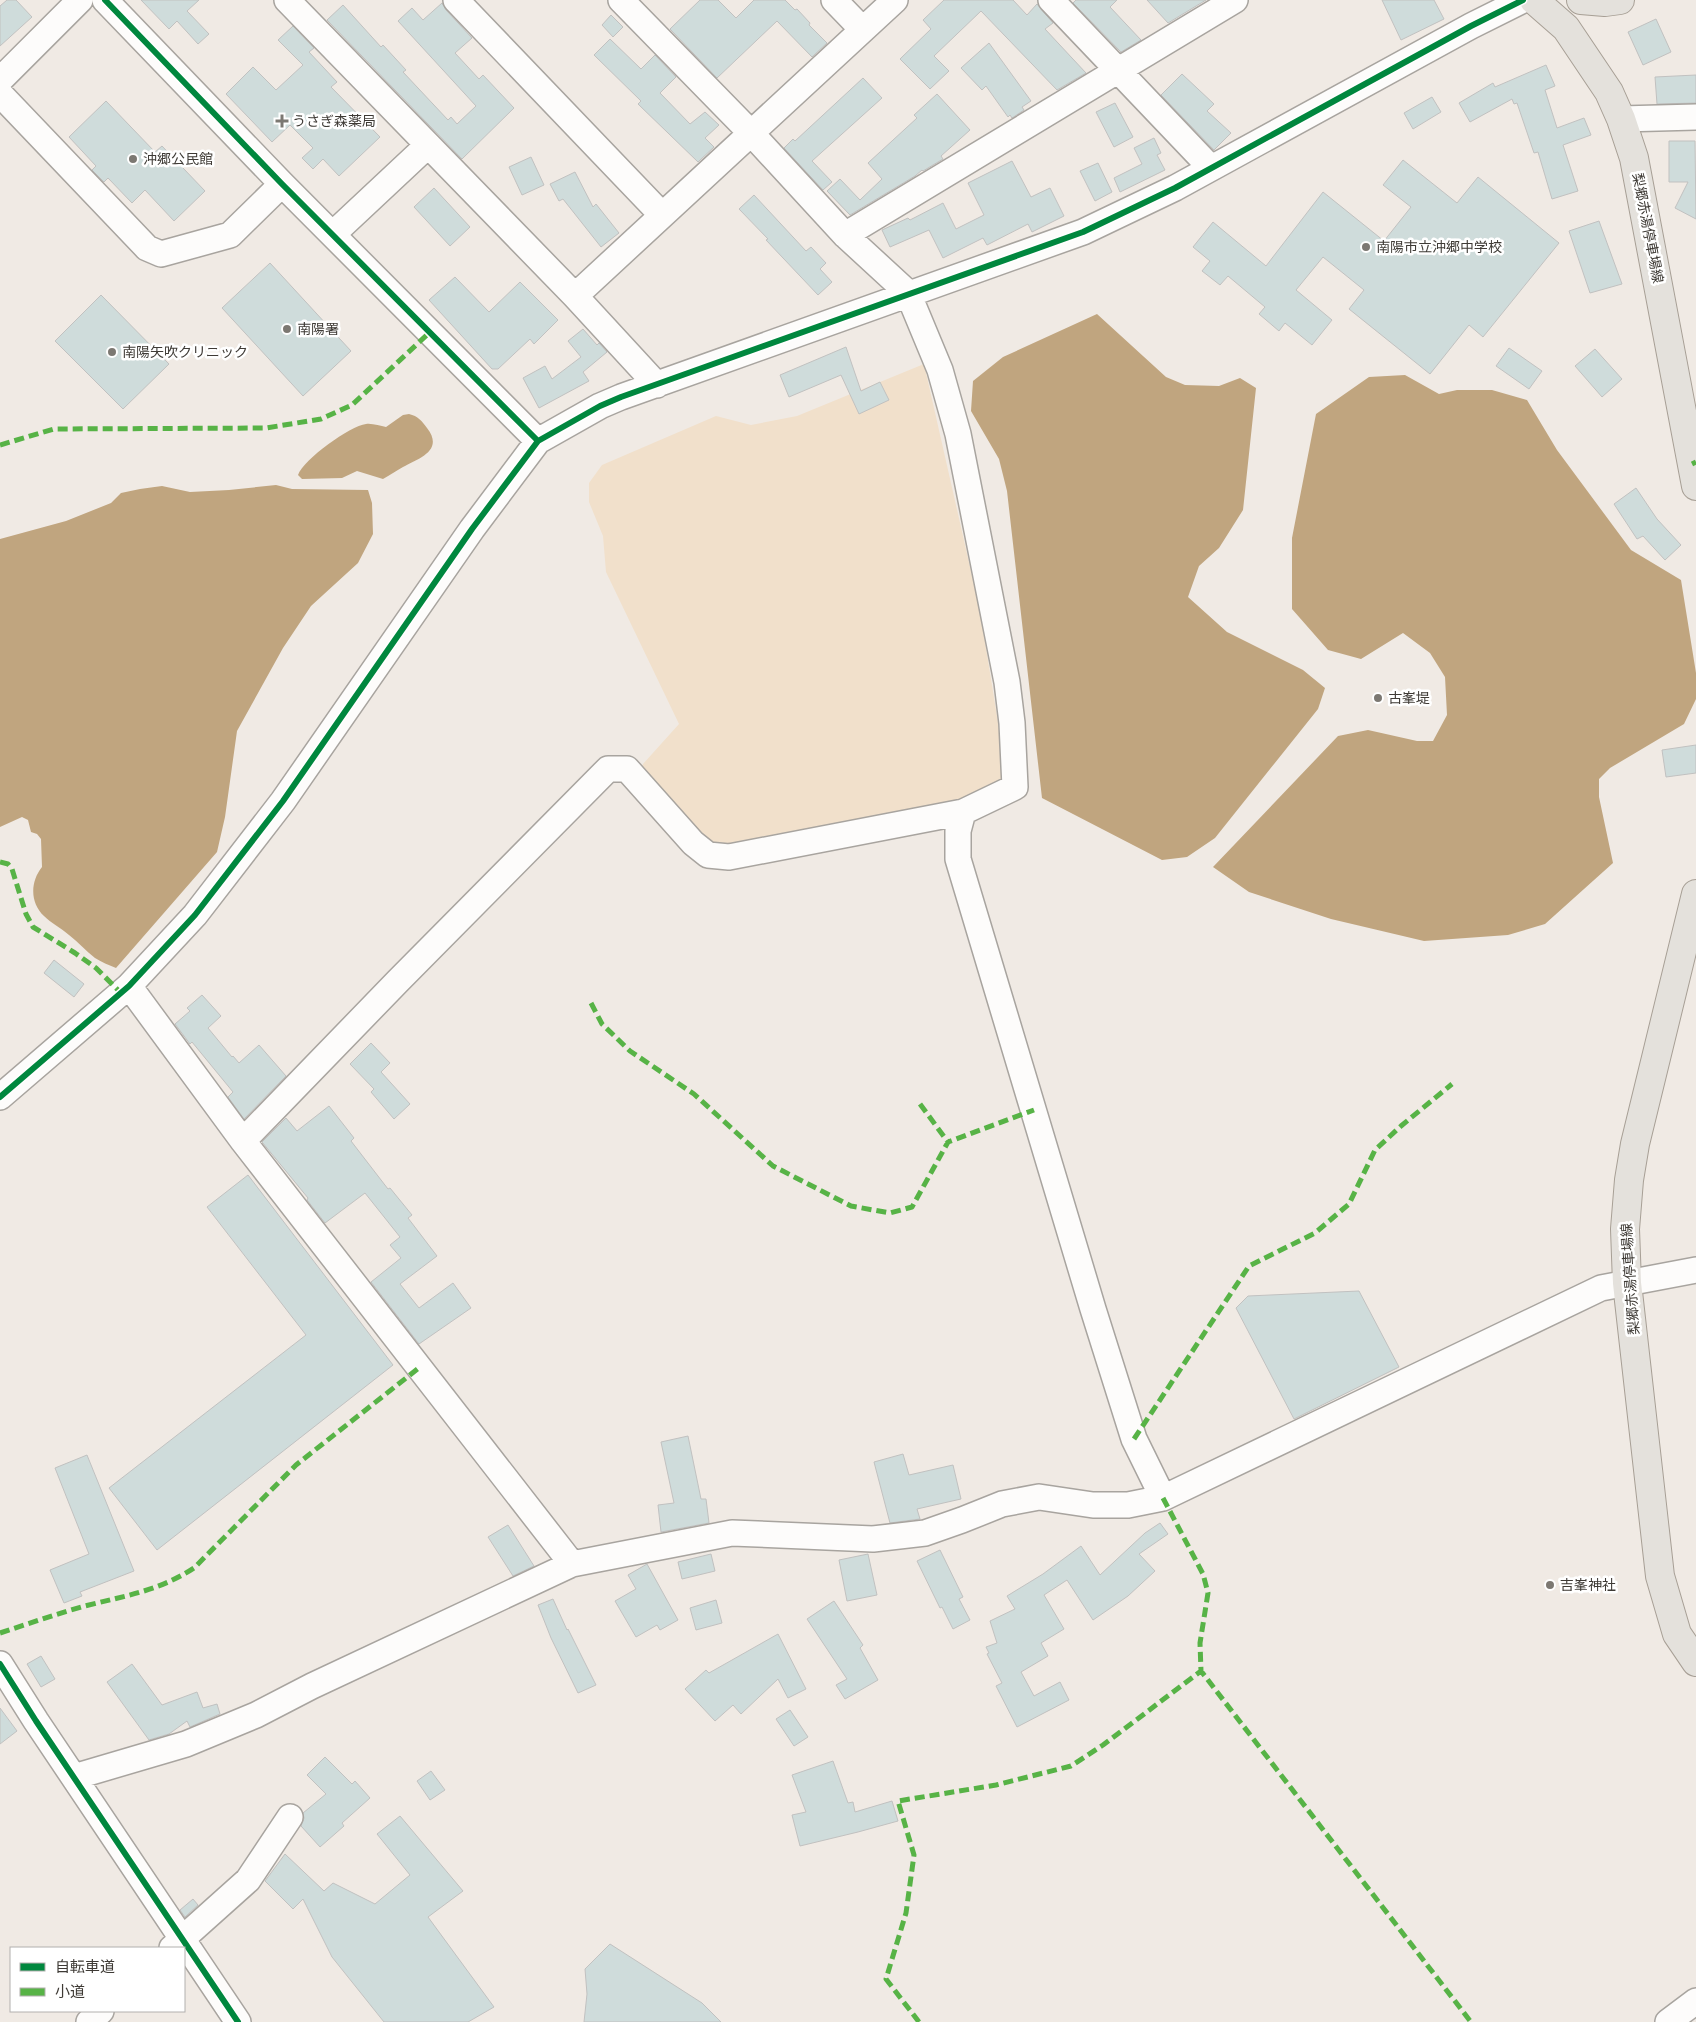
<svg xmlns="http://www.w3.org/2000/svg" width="1696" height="2022" font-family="'Varela Round','Noto Sans JP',sans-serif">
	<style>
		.green { fill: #f1e0cb }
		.water { fill: #c0a57f }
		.building { fill: #cfdcdb; stroke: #c1c1c0 }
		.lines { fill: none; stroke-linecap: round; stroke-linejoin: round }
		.minor-casing { stroke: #a8a49f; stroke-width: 28 }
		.major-casing { stroke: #a79f95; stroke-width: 30 }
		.minor { stroke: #fdfcfb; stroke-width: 25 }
		.major { stroke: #e4e1dc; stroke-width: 28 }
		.quiet { stroke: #57b346; stroke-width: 5; stroke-dasharray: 10 5; stroke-linecap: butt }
		.cycleway-casing { stroke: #fff; stroke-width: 9 }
		.cycleway { stroke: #00873e; stroke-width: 6 }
		.poi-dot { fill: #7c7872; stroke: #fff; stroke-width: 2 }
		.labels { text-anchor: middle; stroke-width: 5; stroke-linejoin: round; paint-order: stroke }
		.poi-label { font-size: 14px; fill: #3e3a35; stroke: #fff; text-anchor: start }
		.street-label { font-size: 14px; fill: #3e3a35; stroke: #fff }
	</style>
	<rect width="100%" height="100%" fill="#f0eae4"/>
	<!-- green -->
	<path class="green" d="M 924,364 L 980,611 L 1007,778 L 951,806 L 713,848 L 640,773 L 643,764 L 679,724 L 606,572 L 603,536 L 589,502 L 589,483 L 602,465 L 716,416 L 751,425 L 797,416 Z"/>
	<!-- water -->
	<path class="water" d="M 1097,314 L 1166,377 L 1185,385 L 1219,386 L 1240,378 L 1256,388 L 1243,510 L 1219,548 L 1199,566 L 1188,597 L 1227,632 L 1303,670 L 1325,688 L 1318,709 L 1215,838 L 1187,857 L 1162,860 L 1042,798 L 1007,491 L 999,459 L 971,411 L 973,381 L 1003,357 Z
		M 1405,375 L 1439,394 L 1457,390 L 1492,390 L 1527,400 L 1557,450 L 1631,550 L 1681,580 L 1696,673 L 1696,699 L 1684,724 L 1610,768 L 1599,779 L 1599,797 L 1613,863 L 1545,924 L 1508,935 L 1424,941 L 1331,919 L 1249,892 L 1213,867 L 1338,736 L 1368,730 L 1417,741 L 1433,741 L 1447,715 L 1445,677 L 1430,653 L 1403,633 L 1361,659 L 1328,650 L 1292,609 L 1292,538 L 1316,414 L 1369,377 Z
		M 409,414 C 418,416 422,421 427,428 C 445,451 417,459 403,467 C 396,471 390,475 383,479 L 357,471 L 342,478 L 302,479 L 298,475 C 304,459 350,426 366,424 C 372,423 380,426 386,427 L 403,415 Z
		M 276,485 L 292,489 L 368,490 L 372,503 L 373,534 L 358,563 L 311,606 L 283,648 L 237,731 L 225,817 L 217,852 L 116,968 C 109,965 101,962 95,958 C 86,951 78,942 69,935 C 61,928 51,923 44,916 C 30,903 30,882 42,867 L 41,839 L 37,834 L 31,832 L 28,820 L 22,817 L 0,827 L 0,539 L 66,521 L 111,503 L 121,493 L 140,489 L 162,486 L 190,492 L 229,490 Z"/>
	<!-- building -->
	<path class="building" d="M 7,0 L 16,0 L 32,17 L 0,46 L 0,6 Z
		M 141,0 L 199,0 L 187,11 L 209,34 L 198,44 L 177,21 L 169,29 Z
		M 700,0 L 718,0 L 736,18 L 754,0 L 785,0 L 795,10 L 797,9 L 810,23 L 809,25 L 827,43 L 812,57 L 777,21 L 717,78 L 670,29 Z
		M 944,0 L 1013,0 L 1027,15 L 1037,4 L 1053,23 L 1045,29 L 1086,73 L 1057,90 L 981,11 L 934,56 L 949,71 L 930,89 L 900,59 L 931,29 L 923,20 Z
		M 1076,0 L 1117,0 L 1110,7 L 1141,40 L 1121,52 L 1073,3 Z
		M 1147,0 L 1206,0 L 1168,23 Z
		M 1382,0 L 1434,0 L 1444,19 L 1401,40 Z
		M 442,3 L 446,10 L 472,38 L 455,53 L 479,79 L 483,75 L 514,108 L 462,159 L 327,20 L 343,5 L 381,47 L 383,45 L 406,70 L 403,72 L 448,120 L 451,117 L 457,124 L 476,106 L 398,21 L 412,8 L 423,20 Z
		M 611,15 L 623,27 L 613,37 L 602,25 Z
		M 1656,19 L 1671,52 L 1643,65 L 1628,32 Z
		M 293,26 L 314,48 L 309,52 L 337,82 L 331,87 L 380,137 L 339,176 L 323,159 L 313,169 L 302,158 L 313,148 L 290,125 L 272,142 L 226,94 L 253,67 L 276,90 L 303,65 L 278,40 Z
		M 610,39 L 641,69 L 655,55 L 676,77 L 660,93 L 690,124 L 705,112 L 719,125 L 705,138 L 714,147 L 698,162 L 638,104 L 641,101 L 594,55 Z
		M 989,43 L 1031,101 L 1022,107 L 1024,110 L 1012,118 L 1010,115 L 1008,117 L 986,86 L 982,90 L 961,68 Z
		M 1546,65 L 1555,86 L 1545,90 L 1557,128 L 1584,118 L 1591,135 L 1563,145 L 1578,191 L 1552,199 L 1538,152 L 1534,153 L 1517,103 L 1514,104 L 1512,99 L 1470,122 L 1459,103 L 1493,83 L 1495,87 Z
		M 1182,74 L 1214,104 L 1207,111 L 1231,133 L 1214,150 L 1161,95 Z
		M 1696,75 L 1696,103 L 1657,104 L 1655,77 Z
		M 863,78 L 882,98 L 812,161 L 832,182 L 823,190 L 784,148 L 793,139 L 795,141 Z
		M 937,94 L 970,130 L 941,156 L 943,159 L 923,171 L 922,170 L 915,176 L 850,215 L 827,191 L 840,179 L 860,200 L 882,179 L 868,163 L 917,118 L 914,115 Z
		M 1432,97 L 1441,112 L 1413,129 L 1404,113 Z
		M 106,101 L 155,152 L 162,146 L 205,191 L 174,221 L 145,190 L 132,203 L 108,178 L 104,182 L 92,170 L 96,166 L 69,137 Z
		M 1115,103 L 1133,137 L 1114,147 L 1096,112 Z
		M 1154,138 L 1161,153 L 1157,155 L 1165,170 L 1120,192 L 1114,178 L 1142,164 L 1134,148 Z
		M 1669,141 L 1695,141 L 1696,219 L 1675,208 L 1688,182 L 1669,182 Z
		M 531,157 L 544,185 L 522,195 L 509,167 Z
		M 1403,160 L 1457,203 L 1478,177 L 1559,243 L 1483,337 L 1469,325 L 1430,374 L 1349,309 L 1364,290 L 1323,257 L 1296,290 L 1332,320 L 1312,345 L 1285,323 L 1279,331 L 1259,314 L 1265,307 L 1228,276 L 1220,285 L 1202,271 L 1210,261 L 1193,247 L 1213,222 L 1266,266 L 1323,192 L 1384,241 L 1411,207 L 1383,185 Z
		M 1012,161 L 1031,197 L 1050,188 L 1064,216 L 1032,232 L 1028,224 L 987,245 L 983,238 L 943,258 L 929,230 L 890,247 L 882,230 L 908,218 L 910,220 L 943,203 L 956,229 L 984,215 L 968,183 Z
		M 1098,163 L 1112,192 L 1095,201 L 1080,171 Z
		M 575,172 L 593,207 L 596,204 L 619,233 L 601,247 L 563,199 L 559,201 L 550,184 Z
		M 434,188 L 470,227 L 450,246 L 414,207 Z
		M 754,195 L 806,251 L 811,247 L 826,263 L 820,269 L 832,282 L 818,295 L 766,240 L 768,239 L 739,209 Z
		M 1599,221 L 1622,284 L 1590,293 L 1569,231 Z
		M 270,263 L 351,351 L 303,396 L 222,308 Z
		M 455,277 L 489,312 L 520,282 L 558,320 L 534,344 L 530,339 L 498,369 L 492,369 L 429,300 Z
		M 101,295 L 169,364 L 123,409 L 55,341 Z
		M 583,329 L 597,345 L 599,343 L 607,352 L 583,372 L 589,381 L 539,408 L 523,378 L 545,366 L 552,379 L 581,357 L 568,341 Z
		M 846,347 L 861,391 L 880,382 L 889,400 L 859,414 L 841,375 L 789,397 L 780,375 Z
		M 1509,348 L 1542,371 L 1529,389 L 1496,366 Z
		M 1595,349 L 1622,379 L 1602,397 L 1575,366 Z
		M 1636,488 L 1657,519 L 1681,545 L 1665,560 L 1643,536 L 1637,539 L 1614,504 Z
		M 1696,745 L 1696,773 L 1666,777 L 1662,750 Z
		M 54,960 L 84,984 L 74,997 L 44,973 Z
		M 202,995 L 221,1016 L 208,1028 L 232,1057 L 233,1056 L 239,1063 L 259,1045 L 286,1076 L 244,1119 L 228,1097 L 233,1092 L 192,1042 L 190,1044 L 175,1024 L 190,1011 L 187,1008 Z
		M 371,1043 L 390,1063 L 381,1072 L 410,1104 L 394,1119 L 371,1092 L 374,1089 L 350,1064 Z
		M 329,1106 L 354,1138 L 351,1141 L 388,1189 L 390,1188 L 412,1215 L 408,1218 L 437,1256 L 400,1284 L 419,1308 L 453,1283 L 471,1308 L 419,1344 L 371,1282 L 401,1258 L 390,1245 L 400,1237 L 365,1193 L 325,1223 L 307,1200 L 308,1198 L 262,1142 L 286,1118 L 297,1131 Z
		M 248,1175 L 393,1365 L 157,1550 L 109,1488 L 306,1335 L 207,1207 Z
		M 1359,1291 L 1399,1367 L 1294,1419 L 1236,1308 L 1248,1296 Z
		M 688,1436 L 701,1499 L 706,1499 L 709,1523 L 661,1532 L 658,1505 L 674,1503 L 661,1442 Z
		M 903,1454 L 909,1475 L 953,1465 L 961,1499 L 917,1509 L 920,1519 L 890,1523 L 874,1462 Z
		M 87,1455 L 134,1571 L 80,1592 L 82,1596 L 64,1603 L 50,1570 L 89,1554 L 55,1468 Z
		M 1160,1523 L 1168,1534 L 1139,1554 L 1155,1571 L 1128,1596 L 1093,1620 L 1067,1580 L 1044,1595 L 1064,1629 L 1041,1643 L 1048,1656 L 1021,1672 L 1034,1696 L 1060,1682 L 1069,1700 L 1017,1727 L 996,1686 L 1002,1683 L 987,1654 L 989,1653 L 986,1647 L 997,1643 L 990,1621 L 1015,1609 L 1007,1596 L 1043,1574 L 1081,1546 L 1100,1575 L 1145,1533 Z
		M 508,1525 L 534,1566 L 513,1576 L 488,1537 Z
		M 940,1550 L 963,1597 L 959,1599 L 970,1620 L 953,1629 L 942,1607 L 940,1608 L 917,1561 Z
		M 711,1554 L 715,1571 L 682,1579 L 678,1562 Z
		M 868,1554 L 877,1595 L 847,1601 L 839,1560 Z
		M 647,1564 L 678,1620 L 660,1630 L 657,1625 L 636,1637 L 615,1601 L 636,1589 L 628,1575 Z
		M 553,1599 L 567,1630 L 568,1629 L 596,1685 L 578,1693 L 551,1638 L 538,1605 Z
		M 716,1600 L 722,1623 L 696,1630 L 690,1608 Z
		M 834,1601 L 863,1645 L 860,1648 L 878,1680 L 845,1699 L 836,1685 L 847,1679 L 807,1619 Z
		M 778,1634 L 806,1689 L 788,1698 L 778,1679 L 741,1714 L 733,1705 L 715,1721 L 685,1689 L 706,1670 L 709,1673 Z
		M 41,1656 L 55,1679 L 41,1687 L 27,1664 Z
		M 132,1664 L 162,1705 L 197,1692 L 203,1708 L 217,1704 L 220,1714 L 190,1727 L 187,1721 L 169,1734 L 149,1740 L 107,1682 Z
		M 0,1708 L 17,1731 L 0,1744 Z
		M 790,1710 L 808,1737 L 794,1746 L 776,1719 Z
		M 325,1757 L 352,1784 L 355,1781 L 370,1798 L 342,1823 L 344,1826 L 320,1847 L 301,1826 L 304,1818 L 303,1813 L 326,1794 L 307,1775 Z
		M 833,1761 L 848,1803 L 853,1802 L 855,1812 L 892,1801 L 898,1821 L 858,1832 L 800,1846 L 792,1815 L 806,1812 L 792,1775 Z
		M 431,1771 L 445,1790 L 430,1800 L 417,1781 Z
		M 400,1816 L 463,1891 L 428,1917 L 494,2007 L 468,2022 L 384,2022 L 332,1957 L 303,1899 L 293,1909 L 265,1881 L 285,1854 L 324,1891 L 333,1883 L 375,1904 L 410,1875 L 377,1834 Z
		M 193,1899 L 198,1905 L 185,1917 L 180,1910 Z
		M 610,1944 L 702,2003 L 721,2022 L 584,2022 L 587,1994 L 585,1969 Z"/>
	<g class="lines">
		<!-- minor casing -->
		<g class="minor-casing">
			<path id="minor" d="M 105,0 L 282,184 L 538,441
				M 287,0 L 575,296 L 657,385
				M 456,0 L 662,215
				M 834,0 L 862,29
				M 1051,0 L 1211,168
				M 0,80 L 80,0
				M 0,94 L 147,248 L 161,254 L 230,235 L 282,184
				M 1621,119 L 1696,117
				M 333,234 L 427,146
				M 845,235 L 1235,0
				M 575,296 L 895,0
				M 963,812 L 958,831 L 958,859 L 1093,1309 L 1134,1439 L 1163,1498
				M 129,986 L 243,1141 L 572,1564
				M 0,1097 L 129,986 L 195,915 L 283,801 L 472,529 L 538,441 L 600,406 L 621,397 L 1083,232 L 1175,188 L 1471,26 L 1523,0
				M 243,1141 L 398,981 L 608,769 L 627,769 L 693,843 L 708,855 L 729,857 L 963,812 L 1015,787 L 1012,723 L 1007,682 L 958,434 L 940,370 L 908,293 L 845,235 L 752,134 L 621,0
				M 0,1664 L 36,1721 L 238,2022
				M 74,1777 L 186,1744 L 256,1715 L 312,1686 L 572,1564 L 732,1533 L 873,1539 L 925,1533 L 962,1520 L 1002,1504 L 1039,1497 L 1093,1505 L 1128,1505 L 1163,1498 L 1601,1288 L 1696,1270
				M 172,1948 L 248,1880 L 290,1817
				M 89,2022 L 101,2011
				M 1668,2022 L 1696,2001"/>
		</g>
		<!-- major casing -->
		<g class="major-casing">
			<path id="major" d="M 1534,0 L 1566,28 L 1609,92 L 1621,119 L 1634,158 L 1696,486
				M 1581,0 L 1605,2 L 1620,0
				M 1696,894 L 1635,1144 L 1629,1180 L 1625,1229 L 1627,1283 L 1660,1576 L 1677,1634 L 1696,1662"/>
		</g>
		<!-- minor -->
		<use href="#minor" class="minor"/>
		<!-- major -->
		<use href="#major" class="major"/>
		<!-- quiet -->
		<path class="quiet" d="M 0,445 L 54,429 L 266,428 L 321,419 L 352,405 L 430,332
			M 1692,464 L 1696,462
			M 0,862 L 8,864 L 12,869 L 26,914 L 33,927 L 75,953 L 96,968 L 121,993
			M 591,1003 L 602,1024 L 630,1051 L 694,1094 L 773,1166 L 851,1206 L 890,1213 L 912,1207 L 948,1142 L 1034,1110
			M 920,1104 L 948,1142
			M 1134,1439 L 1249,1266 L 1315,1233 L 1349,1204 L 1375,1150 L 1401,1126 L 1452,1084
			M 1163,1498 L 1203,1574 L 1208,1593 L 1200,1643 L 1201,1671 L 1471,2022
			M 0,1633 C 28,1624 56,1614 85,1606 C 124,1596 159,1591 194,1568 L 296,1465 L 420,1367
			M 919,2022 L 886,1979 L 906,1913 L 914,1855 L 898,1801 L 996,1785 L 1071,1766 L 1103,1745 L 1201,1671"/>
		<!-- cycleway casing -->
		<g class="cycleway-casing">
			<path id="cycleway" d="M 105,0 L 282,184 L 538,441
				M 0,1097 L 129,986 L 195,915 L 283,801 L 472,529 L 538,441 L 600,406 L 621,397 L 1083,232 L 1175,188 L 1471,26 L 1523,0
				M 0,1664 L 36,1721 L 238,2022"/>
		</g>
		<!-- cycleway -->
		<use href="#cycleway" class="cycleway"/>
	</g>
	<!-- markers -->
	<g class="poi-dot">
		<path d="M279.5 113.5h5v5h5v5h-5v5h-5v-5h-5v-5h5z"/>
		<circle cx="133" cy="159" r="5"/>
		<circle cx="1366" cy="247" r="5"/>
		<circle cx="287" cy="329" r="5"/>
		<circle cx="112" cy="352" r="5"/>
		<circle cx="1378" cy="698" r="5"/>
		<circle cx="1550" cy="1585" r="5"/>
	</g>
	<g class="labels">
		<!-- poi labels -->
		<g class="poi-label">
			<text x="292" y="126">うさぎ森薬局</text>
			<text x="143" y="164">沖郷公民館</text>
			<text x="1376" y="252">南陽市立沖郷中学校</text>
			<text x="297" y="334">南陽署</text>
			<text x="122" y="357">南陽矢吹クリニック</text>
			<text x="1388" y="703">古峯堤</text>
			<text x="1560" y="1590">吉峯神社</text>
		</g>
		<!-- street labels -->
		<g class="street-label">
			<text transform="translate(1648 228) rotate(79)" y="5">梨郷赤湯停車場線</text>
			<text transform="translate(1630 1279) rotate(-94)" y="5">梨郷赤湯停車場線</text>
		</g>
	</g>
	<!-- legend -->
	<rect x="10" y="1947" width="175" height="65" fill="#ffffff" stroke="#b2b0ae"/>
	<rect x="20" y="1963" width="25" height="8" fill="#00873e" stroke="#b2b0ae"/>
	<text x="55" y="1972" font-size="15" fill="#3e3a35">自転車道</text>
	<rect x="20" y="1988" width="25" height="8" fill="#57b346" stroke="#b2b0ae"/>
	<text x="55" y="1997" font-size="15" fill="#3e3a35">小道</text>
</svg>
